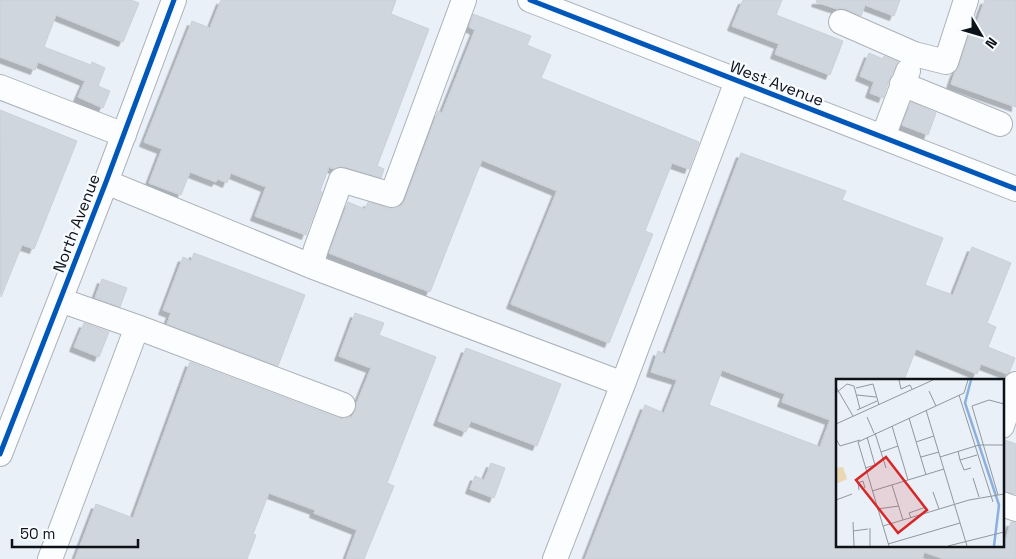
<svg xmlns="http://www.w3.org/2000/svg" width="1016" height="559" font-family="'Space Grotesk',sans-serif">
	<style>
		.building { fill: #d0d6de; stroke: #cad0d8; fill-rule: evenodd; filter: url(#shadow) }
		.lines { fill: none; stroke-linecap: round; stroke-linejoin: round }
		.minor-casing { stroke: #acb2b9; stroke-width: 26 }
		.minor { stroke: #fcfdfe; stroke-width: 24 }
		.cycleway-casing { stroke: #f8fbff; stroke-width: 8 }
		.cycleway { stroke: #0057b8; stroke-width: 5 }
		.labels { text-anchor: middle; stroke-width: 4.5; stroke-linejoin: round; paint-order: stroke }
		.street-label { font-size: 16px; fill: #0d1219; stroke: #f8fbff }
		.inset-river { fill: none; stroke: #8ab0df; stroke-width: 2.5 }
		.inset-road { fill: none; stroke: #91979f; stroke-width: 1 }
		.view { fill: #d62828; fill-opacity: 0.15; stroke: #d62828; stroke-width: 2.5 }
		.inset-edge { fill: none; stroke: #0d1219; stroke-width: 2.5 }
	</style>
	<defs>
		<filter id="shadow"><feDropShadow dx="-4.5" dy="4.5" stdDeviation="0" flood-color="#0004"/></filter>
	</defs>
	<rect width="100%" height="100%" fill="#e9f0f8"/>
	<!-- building -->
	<path class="building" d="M 0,0 L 131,0 L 139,3 L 123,42 L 56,15 L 44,47 L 91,65 L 92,62 L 105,68 L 98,86 L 110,91 L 103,108 L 78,97 L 85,81 L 38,62 L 35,70 L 0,57 Z
		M 221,0 L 396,0 L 391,14 L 429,29 L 377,166 L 384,169 L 381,178 L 345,167 L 339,167 L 334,169 L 329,167 L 320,191 L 322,192 L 306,235 L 255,216 L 266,187 L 231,173 L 227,183 L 218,179 L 216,182 L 190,172 L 181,195 L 149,183 L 162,149 L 144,142 L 192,21 L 210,28 Z
		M 743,0 L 782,0 L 776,15 L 843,41 L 830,75 L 775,54 L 779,44 L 732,26 Z
		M 817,0 L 900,0 L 894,16 L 865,5 L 861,16 L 846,9 L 840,8 L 837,9 L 816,2 Z
		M 985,0 L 1016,0 L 1016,107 L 951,84 L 955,72 L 959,66 L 970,32 L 973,33 Z
		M 473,14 L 531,36 L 527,45 L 551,55 L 541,78 L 699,142 L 689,169 L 672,163 L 645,231 L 653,234 L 609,343 L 511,304 L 557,191 L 482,160 L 430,292 L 329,253 L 348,202 L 365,209 L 368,202 L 388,208 L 394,208 L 401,206 L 405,200 L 438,111 L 442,113 L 475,30 L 469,27 Z
		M 869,53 L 883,59 L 884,56 L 898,62 L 890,78 L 883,98 L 870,93 L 874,82 L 860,76 Z
		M 911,102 L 936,113 L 928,135 L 902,125 Z
		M 0,110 L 77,141 L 34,249 L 22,245 L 1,297 Z
		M 741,153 L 846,191 L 842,200 L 943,238 L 925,285 L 953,295 L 972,247 L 1011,263 L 987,323 L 996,327 L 988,347 L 1015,358 L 1009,373 L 1007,374 L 981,364 L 977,374 L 916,349 L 904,380 L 837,380 L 837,545 L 1004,545 L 1011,522 L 1016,522 L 1016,559 L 944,559 L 924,552 L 922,559 L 585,559 L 645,405 L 664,413 L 677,380 L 651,372 L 658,351 L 665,354 ZM 722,370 L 785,394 L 782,402 L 830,420 L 820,447 L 709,405 Z
		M 194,253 L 305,295 L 278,366 L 167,324 L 171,313 L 163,310 L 183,257 L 191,261 Z
		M 102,279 L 127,288 L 120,307 L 95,298 Z
		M 355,313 L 384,323 L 379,335 L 436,357 L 387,483 L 394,486 L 364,559 L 346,559 L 357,530 L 314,513 L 315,510 L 269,493 L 253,534 L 256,535 L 247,559 L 75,559 L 96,504 L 133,518 L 190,362 L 338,418 L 345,419 L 348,417 L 351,418 L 356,410 L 356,405 L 371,368 L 339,356 Z
		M 84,323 L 109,332 L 99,357 L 74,347 Z
		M 466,348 L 561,384 L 537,446 L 471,421 L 466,432 L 438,421 Z
		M 1002,439 L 1016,444 L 1016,494 L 1002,491 Z
		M 491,463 L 505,468 L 494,498 L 470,489 L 475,476 L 484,480 Z"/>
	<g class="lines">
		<!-- minor casing -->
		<g class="minor-casing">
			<path id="minor" d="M 530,0 L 1016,189
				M 841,22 L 914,54 L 946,62 L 966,0
				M 902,84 L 1000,124
				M 0,87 L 124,135
				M 883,137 L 908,71
				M 106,182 L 311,266 L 623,384
				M 311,266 L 316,249 L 341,180 L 392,195 L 464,0
				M 137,327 L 343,405
				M 1002,426 L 1016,384
				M 0,454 L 106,182 L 174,0
				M 1002,504 L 1016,509
				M 50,559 L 137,327 L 60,300
				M 555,559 L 623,384 L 737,81"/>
		</g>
		<!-- minor -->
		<use href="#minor" class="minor"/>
		<!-- cycleway casing -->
		<g class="cycleway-casing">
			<path id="cycleway" d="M 530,0 L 1016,189
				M 0,454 L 106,182 L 174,0"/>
		</g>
		<!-- cycleway -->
		<use href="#cycleway" class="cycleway"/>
	</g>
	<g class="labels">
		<!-- street labels -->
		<g class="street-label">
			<text transform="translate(777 83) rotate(21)" y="6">West Avenue</text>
			<text transform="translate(76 223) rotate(-69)" y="6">North Avenue</text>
		</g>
	</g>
	<!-- overview -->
	<g transform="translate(836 379)">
		<rect width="168" height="168" fill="#e9f0f8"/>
		<path d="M 7,88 L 11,100 L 0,105 L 0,89 Z" fill="#ecd7b4"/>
		<path class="inset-river" d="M 135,1 L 129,24 L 163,126 L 158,167"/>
		<path class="inset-road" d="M 63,1 L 65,10 L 74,6 L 76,10M 0,8 L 17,37M 20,9 L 37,5 L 43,26M 93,12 L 100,27M 0,14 L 11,5 L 18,7 L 24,30M 21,16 L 40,18M 123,16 L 157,123M 21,31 L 41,22M 90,31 L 131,167M 31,38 L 38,54M 73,39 L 90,96M 0,45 L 97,1M 56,47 L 72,101M 39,54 L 50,89M 0,60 L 4,67 L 24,61M 80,63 L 98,57M 122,72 L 124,81 L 141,76M 45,73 L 62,67M 85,78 L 103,73M 104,78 L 143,66 L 168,66M 124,81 L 128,91 L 135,89M 29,89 L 39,86 L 31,58M 137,99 L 143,118M 56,106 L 67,141M 23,111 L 22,104 L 27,102 L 29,109M 36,112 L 108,90M 97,113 L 103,130M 162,116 L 136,27 L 153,21 L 168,25M 0,121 L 16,115M 41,130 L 63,127M 75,139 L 73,134 L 90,128M 17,143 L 18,167M 47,147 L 133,121 L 168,115M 34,149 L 34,167M 17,152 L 32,150M 52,165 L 124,144M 53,167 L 22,63 L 128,14 L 132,1M 112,167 L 168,153"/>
		<path class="view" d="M 50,78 L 91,131 L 62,154 L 20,101 Z"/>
		<rect width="168" height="168" class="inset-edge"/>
	</g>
	<!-- north arrow -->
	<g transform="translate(981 35) rotate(128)" stroke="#f8fbff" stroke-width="4" paint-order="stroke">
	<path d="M0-4L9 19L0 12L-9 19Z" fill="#0d1219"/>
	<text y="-8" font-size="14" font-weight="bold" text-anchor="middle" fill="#0d1219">N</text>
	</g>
	<!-- scale -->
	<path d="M12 539v8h126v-8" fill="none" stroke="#0d1219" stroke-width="2.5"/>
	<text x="20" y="539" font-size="15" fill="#0d1219" stroke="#f8fbff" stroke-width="4" paint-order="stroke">50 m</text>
</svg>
